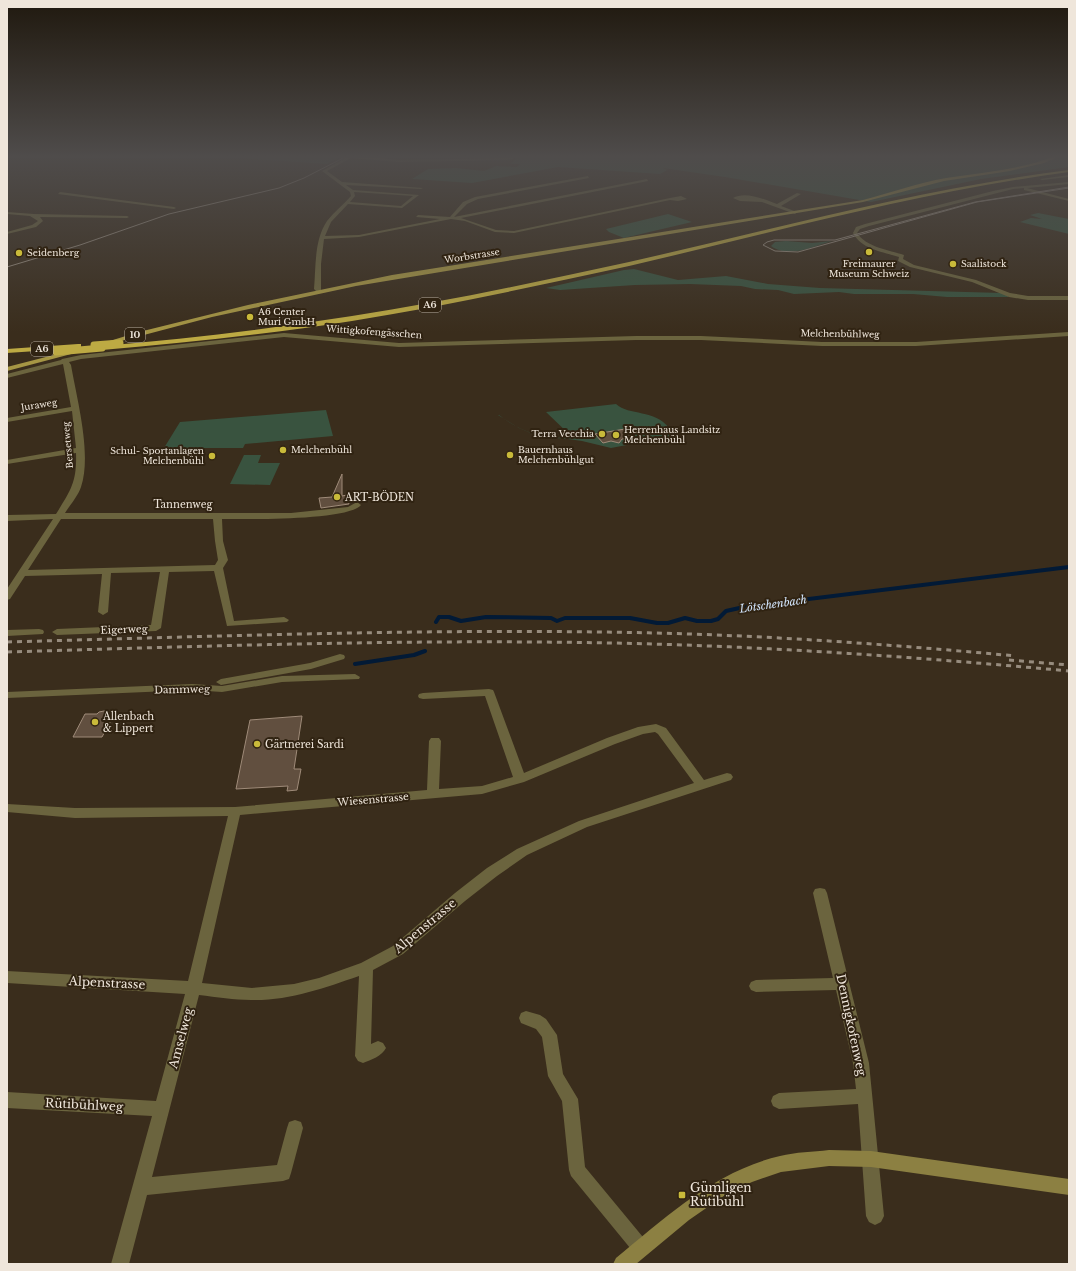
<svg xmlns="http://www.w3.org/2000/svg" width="1076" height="1271" font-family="'Libre Baskerville',serif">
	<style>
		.green { fill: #39533f; fill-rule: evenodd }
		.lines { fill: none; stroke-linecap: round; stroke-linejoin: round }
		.stream { stroke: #021a36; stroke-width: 4 }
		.building { fill: #614f3f; stroke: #9f8b79 }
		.street { fill: #6b643e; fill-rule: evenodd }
		.secondary { fill: #8c8042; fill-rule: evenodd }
		.primary { fill: #a69644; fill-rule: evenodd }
		.highway { fill: #bdaa43; fill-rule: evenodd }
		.tram { stroke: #978c7e; stroke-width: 1 }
		.rail { stroke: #978c7e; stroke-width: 3; stroke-dasharray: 5 5; stroke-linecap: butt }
		.highway-bridge { stroke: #bdaa43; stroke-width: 7 }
		.poi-dot { fill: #c9ba3a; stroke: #302312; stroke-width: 1.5 }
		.labels { text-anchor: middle; stroke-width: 4; stroke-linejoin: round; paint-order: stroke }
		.far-poi-label { font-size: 9px; fill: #efe6db; stroke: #302312; text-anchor: start }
		.far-street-label { font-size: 9px; fill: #efe6db; stroke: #302312 }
		.shield { fill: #302312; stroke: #b6ac9f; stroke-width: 1 }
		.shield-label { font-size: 9px; font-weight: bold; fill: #efe6db }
		.poi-label { font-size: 10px; fill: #efe6db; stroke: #302312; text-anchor: start }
		.street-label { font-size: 10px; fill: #efe6db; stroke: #302312 }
		.water-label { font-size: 11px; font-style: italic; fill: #d1e4fb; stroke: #302312 }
		.near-street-label { font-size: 12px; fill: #efe6db; stroke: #302312 }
		.near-poi-label { font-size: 12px; fill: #efe6db; stroke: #302312; text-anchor: start }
	</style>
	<rect width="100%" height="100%" fill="#3a2d1c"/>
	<!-- green -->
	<path class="green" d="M 193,155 L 343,155 L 327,164 Z
		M 520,155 L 733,155 L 752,158 L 758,155 L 1069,155 L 1069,167 L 981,179 L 871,202 L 725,177 L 663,168 L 667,170 L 660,174 L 558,167 L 472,183 L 412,179 L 428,169 L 456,168 L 484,171 L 496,166 L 517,167 L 520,164 L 510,164 Z
		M 1038,213 L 1069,219 L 1069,234 L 1020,222 L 1031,218 L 1042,219 L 1030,215 Z
		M 668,214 L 692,222 L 624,238 L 609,232 L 606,229 Z
		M 786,241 L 812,243 L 832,241 C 815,246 788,259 771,246 L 775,242 Z
		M 634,269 L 678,280 L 726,276 L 768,284 L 820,288 L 1003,293 L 1008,295 L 1008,297 L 947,297 L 913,294 L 854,294 L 839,292 L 794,294 L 778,290 L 755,289 L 741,286 L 690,284 L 635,285 L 560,290 L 546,288 L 624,270 Z
		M 616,404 C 629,416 655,409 669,428 L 669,437 L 611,448 L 582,441 L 533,434 L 519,428 L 498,415 L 546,412 ZM 546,412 L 572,437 C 547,442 518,430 499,415 Z
		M 326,410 L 333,436 L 245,444 L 243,448 L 164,448 L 180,422 Z
		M 244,455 L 261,455 L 258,463 L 280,463 L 270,485 L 230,484 Z"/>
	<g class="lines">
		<!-- stream -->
		<path class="stream" d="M 436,622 L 439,617 L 449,617 L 461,621 L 486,617 L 551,618 L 557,621 L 565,618 L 630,618 L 657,623 L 668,623 L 685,618 L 697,621 L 711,621 L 718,619 L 726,611 L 744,607 L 1069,567
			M 355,664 L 414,655 L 425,651"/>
	</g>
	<!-- building -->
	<path class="building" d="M 625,429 L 634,438 L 622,439 L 619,443 L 611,441 L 603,443 L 595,434 Z
		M 342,474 L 342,496 L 347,495 L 349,504 L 321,508 L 319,498 L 332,497 Z
		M 104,711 L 116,711 L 102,737 L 73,737 L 85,714 L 97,714 L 99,712 Z
		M 302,716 L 294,769 L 301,769 L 297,790 L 287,791 L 288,786 L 236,789 L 250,720 Z"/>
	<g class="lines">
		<!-- street -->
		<path class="street" d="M 351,155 L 399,160 L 508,158 L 512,155 L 516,155 L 513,159 L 508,160 L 399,162 L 351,158 L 327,171 L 342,182 L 423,188 L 421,189 L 346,185 L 353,190 L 419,195 L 402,208 L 348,204 L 331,222 L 325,236 L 359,235 L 440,219 L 416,217 L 418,215 L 450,217 L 463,202 L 475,197 L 588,176 L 589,178 L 478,199 L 467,204 L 454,217 L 647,179 L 648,181 L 461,218 L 496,230 L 514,231 L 670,198 L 681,196 L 687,199 L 678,201 L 670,200 L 514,233 L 495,232 L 465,221 L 451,219 L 359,237 L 324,239 L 321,264 L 321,291 L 318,293 L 314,289 C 316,267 314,240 327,221 C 334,212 343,205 351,196 L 350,192 L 322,171 ZM 354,192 L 413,196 L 401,206 L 350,202 L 355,196 Z
			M 1069,175 L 1069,177 L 1042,180 L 1040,179 Z
			M 1069,182 L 1069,184 L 1027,188 L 1069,199 L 1069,201 L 1024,190 L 1024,188 L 1013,189 L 869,226 L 860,229 L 857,233 C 866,247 889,250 904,255 L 903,259 L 914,265 L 976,280 L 1010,293 L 1028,296 L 1069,296 L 1069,300 L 1028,300 L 1009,297 L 972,282 L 910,267 L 898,261 L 899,257 C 883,252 861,249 853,233 L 856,227 L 865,224 L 993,191 L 1013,187 Z
			M 60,192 L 174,207 L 176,208 L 174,209 L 58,194 Z
			M 797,193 L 801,194 L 781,206 L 797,212 L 795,214 L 762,202 L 740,201 L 733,198 C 745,191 764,199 777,204 Z
			M 7,212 L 34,214 L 127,216 L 129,217 L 127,218 L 40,217 L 43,221 L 36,227 L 7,234 L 7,232 L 32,225 L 38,221 L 30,216 L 7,214 Z
			M 1069,332 L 1069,336 L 916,346 L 822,346 L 701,340 L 636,340 L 399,347 L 284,337 L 81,359 L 69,362 L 71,365 C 77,400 92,454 81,487 C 78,496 70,505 65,513 L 291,513 L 348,507 L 357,502 L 361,505 C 347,521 246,519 222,519 L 223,541 L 228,560 L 223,568 L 234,621 L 284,617 L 289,620 L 287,622 L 227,626 L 214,571 L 169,572 L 161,628 L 156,631 L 57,635 L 52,632 L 57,629 L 151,625 L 160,572 L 111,573 L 108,612 L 103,615 L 98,612 L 102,574 L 25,576 L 10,599 L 7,600 L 7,589 L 53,519 L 7,521 L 7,515 L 56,514 C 71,490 77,482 76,453 L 7,464 L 7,460 L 76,448 L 72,411 L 7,422 L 7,418 L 71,407 L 63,364 L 7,378 L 7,374 L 61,360 L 62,359 L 81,355 L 284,333 L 399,343 L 636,336 L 701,336 L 822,342 L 916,342 ZM 61,519 L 213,519 L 215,541 L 218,560 L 215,565 L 28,570 Z
			M 39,629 L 43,630 L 44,632 L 43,634 L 7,636 L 7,630 Z
			M 340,654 L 344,655 L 345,657 L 344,659 L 311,669 L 221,685 L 216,682 L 221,679 L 310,663 Z
			M 355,674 L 360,677 L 359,679 L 282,682 L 222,692 L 192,690 L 7,698 L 7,692 L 192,684 L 222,686 L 282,676 Z
			M 489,689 L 493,690 L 494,692 L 524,773 L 607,738 L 638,727 L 656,724 L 666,728 L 704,780 L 727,773 L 731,774 L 733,777 L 731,780 L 587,827 L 527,855 L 497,876 L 465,901 L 403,954 L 373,970 L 371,1044 L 378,1041 L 383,1043 L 386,1048 C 382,1056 371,1060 363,1063 L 358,1061 L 355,1056 L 359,976 C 324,988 289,1001 251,1000 C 234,1000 217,997 199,995 L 152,1177 L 277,1165 L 287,1128 L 289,1122 L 295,1120 L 301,1122 L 303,1128 L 291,1173 L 289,1179 L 283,1181 L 147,1195 L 129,1264 L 111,1264 L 152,1116 L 7,1108 L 7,1092 L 156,1101 L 185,994 L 7,983 L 7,971 L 188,981 L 228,816 L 75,818 L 7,812 L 7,804 L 75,808 L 235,807 L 427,790 L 429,741 L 431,738 L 439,738 L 441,741 L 439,789 L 482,786 L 513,777 L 485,696 L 423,699 L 419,698 L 418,696 L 419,694 L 423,693 ZM 655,732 L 658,734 L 694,783 L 579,821 L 517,849 L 487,868 L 455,893 L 393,946 L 361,963 L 319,978 L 294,984 L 252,988 L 202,983 L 240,815 L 482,794 L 524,782 L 615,744 L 643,734 Z
			M 820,888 L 825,889 L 827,893 L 869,1063 L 884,1216 L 881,1222 L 875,1225 L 869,1222 L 866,1216 L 858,1104 L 779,1109 L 773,1106 L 771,1101 L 773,1096 L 779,1093 L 856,1089 L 853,1063 L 836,990 L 756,992 L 751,990 L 749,986 L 751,982 L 756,980 L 833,978 L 813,893 L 815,889 Z
			M 526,1011 L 540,1015 L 546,1019 L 557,1035 L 563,1074 L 578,1099 L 585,1167 L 647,1242 L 650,1248 L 647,1254 L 641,1257 L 635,1254 L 571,1176 L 569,1170 L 562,1101 L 548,1076 L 542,1037 L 536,1029 L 521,1023 L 519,1018 L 521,1013 Z"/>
		<!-- secondary -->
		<path class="secondary" d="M 829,1150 L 871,1151 L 1069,1179 L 1069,1195 L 871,1167 L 829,1166 L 781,1172 L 752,1182 L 728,1193 L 689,1220 L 636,1264 L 613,1264 L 616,1258 C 666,1217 715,1171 780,1156 C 796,1152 813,1152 829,1150 Z"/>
		<!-- primary -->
		<path class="primary" d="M 1057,155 L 1062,155 L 1044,163 L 1010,171 L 944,181 L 863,202 L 356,286 L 212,317 L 106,345 L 103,343 L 139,332 L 248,305 L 392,275 L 863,200 C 890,193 918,183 946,178 C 983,172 1022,170 1057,155 Z
			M 73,350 L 75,351 L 75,353 L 7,371 L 7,367 Z"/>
		<!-- highway -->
		<path class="highway" d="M 1069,170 L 1069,172 C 920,192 775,232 629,266 C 537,286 445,306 352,321 C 269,334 186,343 102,350 L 98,348 L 102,346 C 186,339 269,329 352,316 C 445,302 537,282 629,262 C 775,229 920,189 1069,170 Z
			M 78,344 L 81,344 L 81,348 L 7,353 L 7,349 Z"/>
		<!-- tram -->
		<path class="tram" d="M 1069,187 L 975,202 L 835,240 L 774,240 L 767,242 L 763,245 L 775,251 L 798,252 L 977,202 L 1069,188
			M 7,267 L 80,245 L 169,214 L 279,188 L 304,178 L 349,155"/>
		<!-- rail -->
		<path class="rail" d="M 7,642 C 223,636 440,628 656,633 C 777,636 896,645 1016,656
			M 7,652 C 208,646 409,639 611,643 C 764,646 916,657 1069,671
			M 1009,660 L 1069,665"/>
		<!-- highway-bridge -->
		<path class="highway-bridge" d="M 94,345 L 120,343
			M 56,352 L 102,348"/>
	</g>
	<!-- sky -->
	<linearGradient id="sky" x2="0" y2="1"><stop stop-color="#20190f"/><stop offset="0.47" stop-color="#4f4c4b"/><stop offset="1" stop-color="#4f4c4b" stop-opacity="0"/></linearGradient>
	<rect width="1076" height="333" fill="url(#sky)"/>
	<!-- markers -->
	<g class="poi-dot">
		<circle cx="869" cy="252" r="4"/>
		<circle cx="19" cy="253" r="4"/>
		<circle cx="953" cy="264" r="4"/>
		<circle cx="250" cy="317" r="4"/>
		<circle cx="602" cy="434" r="4"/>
		<circle cx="616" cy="435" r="4"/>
		<circle cx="283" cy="450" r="4"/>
		<circle cx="510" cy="455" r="4"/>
		<circle cx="212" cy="456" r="4"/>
		<circle cx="337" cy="497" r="4"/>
		<circle cx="95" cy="722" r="4"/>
		<circle cx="257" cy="744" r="4"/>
		<rect x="678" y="1191" width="8" height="8" rx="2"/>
	</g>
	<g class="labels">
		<!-- far-poi labels -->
		<g class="far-poi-label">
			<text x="27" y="256">Seidenberg</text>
			<text x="869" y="267" text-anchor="middle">Freimaurer<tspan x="869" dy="10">Museum Schweiz</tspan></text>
			<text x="961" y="267">Saalistock</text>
			<text x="258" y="315">A6 Center<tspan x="258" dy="10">Muri GmbH</tspan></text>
			<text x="624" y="433">Herrenhaus Landsitz<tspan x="624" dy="10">Melchenbühl</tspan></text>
			<text x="594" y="437" text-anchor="end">Terra Vecchia</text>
			<text x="291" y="453">Melchenbühl</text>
			<text x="518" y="453">Bauernhaus<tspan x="518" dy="10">Melchenbühlgut</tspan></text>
			<text x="204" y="454" text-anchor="end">Schul- Sportanlagen<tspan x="204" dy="10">Melchenbühl</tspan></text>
		</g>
		<!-- far-street labels -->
		<g class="far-street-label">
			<text transform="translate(472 256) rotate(-9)" y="3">Worbstrasse</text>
			<text transform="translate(374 332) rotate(4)" y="3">Wittigkofengässchen</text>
			<text transform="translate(840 334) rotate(1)" y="3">Melchenbühlweg</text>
			<text transform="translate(39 405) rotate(-9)" y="3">Juraweg</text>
			<text transform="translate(68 445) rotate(-95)" y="3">Bersetweg</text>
		</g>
		<!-- shield labels -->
		<g class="shield">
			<rect x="419" y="298" width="22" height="14" rx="3"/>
			<rect x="125" y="328" width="20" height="14" rx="3"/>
			<rect x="31" y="342" width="22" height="14" rx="3"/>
		</g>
		<g class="shield-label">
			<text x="430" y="308">A6</text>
			<text x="135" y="338">10</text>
			<text x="42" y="352">A6</text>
		</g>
		<!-- poi labels -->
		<g class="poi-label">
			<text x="345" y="501">ART-BÖDEN</text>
			<text x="103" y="720">Allenbach<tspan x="103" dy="12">&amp; Lippert</tspan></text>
			<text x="265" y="748">Gärtnerei Sardi</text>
		</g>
		<!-- street labels -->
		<g class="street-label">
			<text x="183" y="508">Tannenweg</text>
			<text transform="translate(124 629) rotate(-2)" y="4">Eigerweg</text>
			<text transform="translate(182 689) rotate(-1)" y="4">Dammweg</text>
			<text transform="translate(373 799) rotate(-5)" y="4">Wiesenstrasse</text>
		</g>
		<!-- water labels -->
		<g class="water-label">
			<text transform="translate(773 604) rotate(-8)" y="4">Lötschenbach</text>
		</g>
		<!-- near-street labels -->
		<g class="near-street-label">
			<text transform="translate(425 926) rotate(-40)" y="4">Alpenstrasse</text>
			<text transform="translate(107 983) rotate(3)" y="4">Alpenstrasse</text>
			<text transform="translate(851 1025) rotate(78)" y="4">Dennigkofenweg</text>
			<text transform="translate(181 1038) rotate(-75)" y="4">Amselweg</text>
			<text transform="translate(84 1105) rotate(3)" y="4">Rütibühlweg</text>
		</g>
		<!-- near-poi labels -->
		<g class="near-poi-label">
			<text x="690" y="1192">Gümligen<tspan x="690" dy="14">Rütibühl</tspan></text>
		</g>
	</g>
	<!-- border -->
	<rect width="1076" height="1271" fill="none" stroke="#efe6db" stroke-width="16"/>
</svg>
